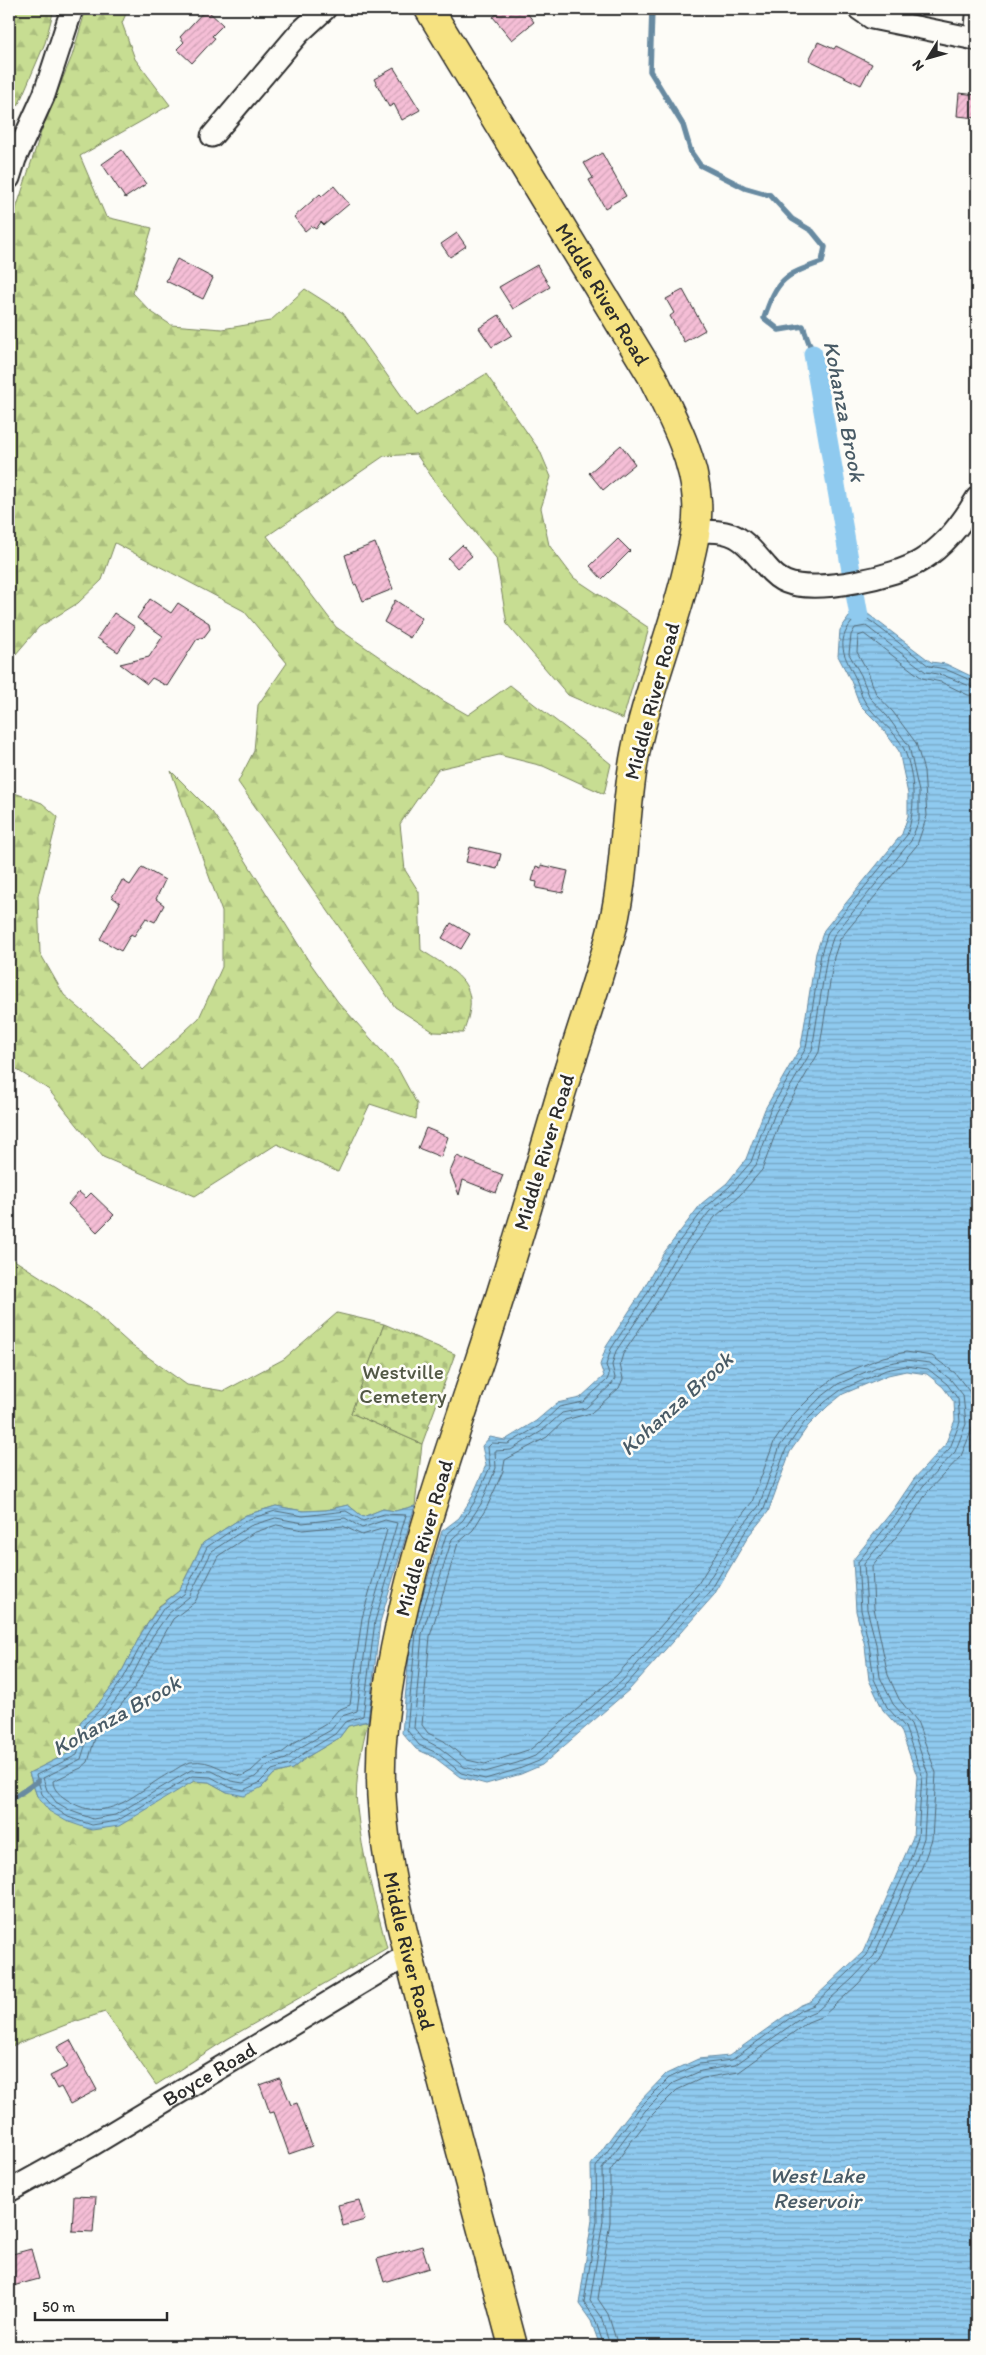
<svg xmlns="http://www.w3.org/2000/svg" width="986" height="2355" font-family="Itim,sans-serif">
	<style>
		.forest { fill: url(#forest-firs); stroke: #79845e }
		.cemetery { fill: url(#cemetery-stones); stroke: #79845e }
		.water { fill: url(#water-rules); stroke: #678aa1 }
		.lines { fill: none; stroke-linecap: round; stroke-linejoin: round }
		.shore { stroke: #536b79; stroke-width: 1 }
		.stream { stroke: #678aa1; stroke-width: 5.5 }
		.canal { stroke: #8fcaef; stroke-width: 19 }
		.building { fill: url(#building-hatch); stroke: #2b2b2b }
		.minor-casing { stroke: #2b2b2b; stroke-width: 25 }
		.major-casing { stroke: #2b2b2b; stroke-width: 31 }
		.minor { stroke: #fdfcf7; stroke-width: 21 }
		.major { stroke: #f6e281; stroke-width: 28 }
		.labels { text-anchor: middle; stroke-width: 5; stroke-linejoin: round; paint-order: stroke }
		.street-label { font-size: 21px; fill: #2b2b2b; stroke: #fdfcf7 }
		.park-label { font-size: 21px; fill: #525845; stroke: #fdfcf7 }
		.water-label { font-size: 22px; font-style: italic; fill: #495b66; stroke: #fdfcf7 }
	</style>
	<defs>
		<pattern id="forest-firs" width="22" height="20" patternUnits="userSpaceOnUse" patternTransform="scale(1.25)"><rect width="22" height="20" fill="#c7dd92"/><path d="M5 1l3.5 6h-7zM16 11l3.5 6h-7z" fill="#abbe7e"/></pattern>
		<pattern id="cemetery-stones" width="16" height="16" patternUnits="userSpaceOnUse" patternTransform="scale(1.25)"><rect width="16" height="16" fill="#c7dd92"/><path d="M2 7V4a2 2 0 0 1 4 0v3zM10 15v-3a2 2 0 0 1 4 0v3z" fill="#abbe7e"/></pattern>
		<pattern id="water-rules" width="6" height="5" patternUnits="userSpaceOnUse" patternTransform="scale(1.25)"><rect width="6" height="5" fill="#8fcaef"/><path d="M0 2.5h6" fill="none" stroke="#75a4c2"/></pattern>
		<pattern id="building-hatch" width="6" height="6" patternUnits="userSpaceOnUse" patternTransform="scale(1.25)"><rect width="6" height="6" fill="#f5bed6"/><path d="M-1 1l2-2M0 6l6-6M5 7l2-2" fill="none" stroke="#d2a3b8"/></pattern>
	</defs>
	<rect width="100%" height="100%" fill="#fdfcf7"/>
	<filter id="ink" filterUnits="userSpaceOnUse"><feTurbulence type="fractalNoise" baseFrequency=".02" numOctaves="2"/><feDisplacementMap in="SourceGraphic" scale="10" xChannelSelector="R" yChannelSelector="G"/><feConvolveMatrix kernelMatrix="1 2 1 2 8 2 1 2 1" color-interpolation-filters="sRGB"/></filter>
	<g filter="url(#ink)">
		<!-- forest -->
		<path class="forest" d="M 9,9 L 54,9 L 45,43 L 18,106 L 9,84 Z
			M 86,9 L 128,9 L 122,23 L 135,59 L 170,105 L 80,156 L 106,217 L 152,228 L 133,293 L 150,311 L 171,325 L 222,329 L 270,321 L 305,289 L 343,313 L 416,416 L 486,374 L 540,451 L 551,477 L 541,508 L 549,545 L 574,578 L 649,628 L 623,719 L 568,695 L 507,624 L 496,558 L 447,499 L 416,454 L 384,456 L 267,536 L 336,627 L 442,700 L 468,715 L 510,685 C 543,712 578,736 611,764 L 604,794 L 543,766 L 499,755 L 438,769 L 400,824 L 405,870 L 419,892 L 421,950 C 459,974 483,984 463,1033 L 434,1032 L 395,1007 L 238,782 L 254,751 L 258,705 L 287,663 L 244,611 L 115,543 L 102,580 L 78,603 L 39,627 L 9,662 L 9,231 L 43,126 L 72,56 Z
			M 171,771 L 212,812 L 246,861 L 308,960 L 338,1002 L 398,1069 L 417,1104 L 416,1119 L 370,1104 L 338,1172 L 277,1144 L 195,1196 L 103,1157 L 48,1089 L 9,1065 L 9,791 L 42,803 L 58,817 L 38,896 L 40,953 L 64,995 L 117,1040 L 143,1070 L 199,1018 L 222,967 L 222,912 Z
			M 11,1258 L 91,1309 L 131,1345 L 187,1385 L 224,1391 L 284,1359 L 337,1313 L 384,1324 L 351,1413 L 422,1444 L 415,1506 L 395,1511 L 383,1509 L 363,1517 L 348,1505 L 326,1510 L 303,1511 L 276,1506 L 246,1515 L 203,1543 L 179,1591 L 159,1606 L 142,1632 L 119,1677 L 96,1707 L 81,1721 L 73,1751 L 29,1773 L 37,1796 L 171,1793 L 194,1781 L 209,1782 L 227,1792 L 262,1787 L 274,1774 L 292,1769 L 307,1757 L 339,1738 L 348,1726 L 368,1721 C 362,1746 354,1782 357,1808 C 362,1856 375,1902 387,1948 L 227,2039 L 156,2085 L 105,2012 L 68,2024 L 9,2047 L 9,1259 Z"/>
		<!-- cemetery -->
		<path class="cemetery" d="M 384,1324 L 455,1354 L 422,1444 L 351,1413 Z"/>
		<!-- water -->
		<path class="water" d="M 868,614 L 931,662 L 946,664 L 977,679 L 977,2346 L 600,2346 L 591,2321 L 579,2304 L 592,2220 L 591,2165 L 615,2132 L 637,2104 L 666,2074 L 698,2059 L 729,2056 L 799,2006 L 811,2001 L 863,1952 L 913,1837 L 917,1776 L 901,1730 L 883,1710 L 869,1680 L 865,1646 L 856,1611 L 853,1560 L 893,1510 L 914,1479 L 945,1445 L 955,1420 L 954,1402 L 943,1387 L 927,1374 L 906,1371 L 888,1375 L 843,1394 L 828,1406 L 808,1426 L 790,1452 L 768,1512 L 749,1535 L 714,1595 L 630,1689 L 542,1765 L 521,1774 L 486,1784 L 460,1777 L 434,1757 L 416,1749 L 402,1733 L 411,1633 L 442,1531 L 459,1518 L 471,1499 L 486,1465 L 482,1446 L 490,1437 L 505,1440 L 536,1421 L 557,1403 L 580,1398 L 604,1376 L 600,1365 L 606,1347 L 641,1293 L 663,1254 L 701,1204 L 727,1183 L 746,1159 L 765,1109 L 801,1046 L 816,953 L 824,930 L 902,834 L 908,816 L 908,794 L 899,751 L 879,724 L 860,705 L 851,681 L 838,656 L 840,630 L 849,617 Z
			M 348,1505 L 363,1517 L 383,1509 L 395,1511 L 415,1506 L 380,1622 L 368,1721 L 348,1726 L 339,1738 L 307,1757 L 292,1769 L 274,1774 L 262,1787 L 244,1796 L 227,1792 L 209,1782 L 194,1781 L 119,1826 L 92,1830 L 66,1821 L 49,1811 L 37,1796 L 29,1773 L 73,1751 L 81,1721 L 96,1707 L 119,1677 L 142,1632 L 160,1606 L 179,1591 L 203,1543 L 246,1515 L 276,1506 L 303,1511 L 326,1510 Z"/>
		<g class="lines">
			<!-- shore -->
			<path class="shore" d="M 276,1511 L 303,1516 L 346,1511 L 363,1521 L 384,1514 L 406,1515 L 375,1621 L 363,1716 L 345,1722 L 335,1734 L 304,1753 L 289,1765 L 272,1770 L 259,1783 L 244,1790 L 229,1787 L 211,1777 L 192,1776 L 117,1821 L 92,1825 L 68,1817 L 53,1807 L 42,1794 L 36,1775 L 77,1755 L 85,1724 L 100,1710 L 123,1679 L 147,1634 L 163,1609 L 184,1594 L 207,1547 L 247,1520 Z
				M 276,1518 L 303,1523 L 345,1518 L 362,1528 L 385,1520 L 397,1523 L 369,1619 L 357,1711 L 342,1716 L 331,1730 L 301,1747 L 286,1759 L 268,1765 L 255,1777 L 243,1783 L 231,1781 L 212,1771 L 191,1770 L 115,1815 L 93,1819 L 71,1811 L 56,1802 L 47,1790 L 43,1778 L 81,1759 L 91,1727 L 105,1714 L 129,1682 L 152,1637 L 168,1614 L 189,1597 L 212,1551 L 250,1526 Z
				M 277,1525 L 303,1530 L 343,1526 L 362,1535 L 385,1528 L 387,1530 L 362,1618 L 350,1705 L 338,1710 L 326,1724 L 297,1741 L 283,1752 L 265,1758 L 251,1771 L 242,1776 C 223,1773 213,1759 191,1762 C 184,1763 177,1769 171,1772 C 136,1791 109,1826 69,1801 C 61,1796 53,1790 53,1781 L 81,1768 L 88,1762 L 97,1731 L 110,1719 L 135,1687 L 173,1619 L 195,1602 L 218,1556 L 253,1533 Z
				M 604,2346 L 595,2319 L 584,2302 L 597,2221 L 596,2167 L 619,2135 L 640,2107 L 669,2078 L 699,2064 L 732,2060 L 801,2010 L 814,2005 L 867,1955 L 909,1863 L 918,1837 L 922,1775 L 905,1727 L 887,1707 L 874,1679 L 869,1645 L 861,1610 L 858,1562 L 897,1513 L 918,1482 L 950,1448 L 960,1422 L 958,1399 L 947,1384 L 928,1369 L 906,1366 L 886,1370 L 841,1390 L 825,1402 L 804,1423 L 786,1449 L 764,1509 L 745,1532 L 710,1592 L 626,1685 L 539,1761 L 519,1769 L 485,1779 L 461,1773 L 437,1753 L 419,1745 L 407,1730 L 416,1633 L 446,1535 L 463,1520 L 475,1501 L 490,1467 L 488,1447 L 492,1443 L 508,1444 L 539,1426 L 559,1407 L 583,1402 L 607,1380 L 609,1375 L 606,1365 L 611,1349 L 646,1295 L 667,1257 L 705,1208 L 730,1186 L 751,1162 L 770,1110 L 806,1048 L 821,954 L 828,932 L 907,835 C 916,808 915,776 904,749 C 896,731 876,719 865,702 C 860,695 859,685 855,677 C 845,657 835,643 852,622 L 868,619 L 929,666 L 945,669 L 977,683
				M 610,2346 L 601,2316 L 590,2301 L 603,2221 L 602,2169 L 624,2139 L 645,2111 L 673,2083 L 701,2071 L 735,2065 L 804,2016 L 818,2010 L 852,1979 L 874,1956 L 915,1864 L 924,1838 L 928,1774 L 911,1724 L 893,1704 L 880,1677 L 876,1644 L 867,1609 L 864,1564 L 902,1517 L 923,1486 L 955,1452 L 966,1424 L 963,1395 L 951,1380 L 930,1363 L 906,1360 L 884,1364 L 838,1384 L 820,1398 L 799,1420 L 780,1446 L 759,1506 L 740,1529 L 704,1588 L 622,1681 L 535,1756 L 517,1763 L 485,1772 L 464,1767 L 440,1748 L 423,1739 L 414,1728 L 422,1634 L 452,1539 L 467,1525 L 481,1504 L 496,1468 L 495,1451 L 511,1450 L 542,1431 L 562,1413 L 586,1408 L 612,1384 L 615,1378 L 612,1365 L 616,1351 L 651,1299 L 673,1260 L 709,1212 L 735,1190 L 756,1165 L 775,1113 L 812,1050 L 827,956 L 834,935 L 911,841 L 919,820 L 919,792 L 909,746 L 887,716 L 870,698 L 861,675 L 849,654 L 851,635 L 855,628 L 866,626 L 926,672 L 943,675 L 977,689
				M 618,2346 L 608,2314 L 598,2299 L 610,2222 L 610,2171 L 630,2143 L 651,2116 L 677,2090 L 703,2078 L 739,2072 L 808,2022 L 823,2016 L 857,1985 L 880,1960 L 922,1867 L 932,1839 L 936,1773 L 917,1721 L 899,1699 L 888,1675 L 874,1608 L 872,1567 L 909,1521 L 928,1491 L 961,1456 L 974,1425 L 972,1399 L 969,1391 L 955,1373 L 932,1356 L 906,1352 L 883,1357 L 835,1377 L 815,1393 L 793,1415 L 774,1442 L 752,1502 L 734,1525 L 698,1584 L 617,1675 L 531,1749 L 485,1764 L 467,1760 L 444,1741 L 428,1733 L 422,1725 L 430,1636 L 458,1543 L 473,1530 L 487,1507 L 503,1471 L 505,1460 L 547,1437 L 565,1420 L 591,1413 L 619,1388 L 623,1379 L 620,1364 L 623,1354 L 657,1303 L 679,1265 L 715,1217 L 740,1195 L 762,1170 L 782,1116 L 819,1052 L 834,957 L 840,939 L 917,845 L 927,816 L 924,771 L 916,743 L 893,712 L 876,694 L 868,672 L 857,652 L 858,636 L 864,634 L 922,678 L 941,682 L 968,695 L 977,696"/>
			<!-- stream -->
			<path class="stream" d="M 652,9 L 650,71 L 683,125 L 691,152 L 700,165 L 745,188 L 770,195 L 792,219 L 812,231 L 825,247 L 822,262 C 784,275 777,279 764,318 L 779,330 L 803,326 L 813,354
				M 9,1801 L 38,1781"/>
			<!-- canal -->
			<path class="canal" d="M 813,354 L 859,616"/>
		</g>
		<!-- building -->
		<path class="building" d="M 206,9 L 223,25 L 212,36 L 215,38 L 192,63 L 177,49 L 184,42 L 180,37 Z
			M 502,9 L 524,9 L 534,22 L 512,40 L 493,17 Z
			M 818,42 L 834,49 L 836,46 L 872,64 L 861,85 L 809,60 Z
			M 394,68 L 420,110 L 402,120 L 394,104 L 389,107 L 374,79 Z
			M 959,93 L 977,95 L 977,118 L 957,116 Z
			M 122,150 L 146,184 L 125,198 L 102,164 Z
			M 602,153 L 626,196 L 605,208 L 589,180 L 593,178 L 584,163 Z
			M 334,186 L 349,204 L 324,225 L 321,222 L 316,229 L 311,226 L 305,231 L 294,217 L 320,194 L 322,196 Z
			M 457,233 L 466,246 L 450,257 L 441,244 Z
			M 177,259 L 213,278 L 203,299 L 166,281 Z
			M 537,265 L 550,287 L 513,309 L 499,287 Z
			M 683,290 L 705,330 L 684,342 L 670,316 L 674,313 L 666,299 Z
			M 499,315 L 512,335 L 492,347 L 479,328 Z
			M 621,445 L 635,464 L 603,490 L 589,473 Z
			M 618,539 L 630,551 L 602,579 L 590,566 Z
			M 375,543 L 393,589 L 363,601 L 356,584 L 354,585 L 345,555 Z
			M 462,545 L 472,556 L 457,568 L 448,558 Z
			M 150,599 L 171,613 L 178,603 L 209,623 L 210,629 L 204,637 L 197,639 L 167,686 L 152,678 L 147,684 L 120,664 L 149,657 L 163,636 L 137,618 Z
			M 395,600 L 422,618 L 410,638 L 384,622 Z
			M 114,613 L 135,627 L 118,652 L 97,638 Z
			M 470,847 L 501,854 L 497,869 L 466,862 Z
			M 541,865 L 568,871 L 563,893 L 536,888 L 537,882 L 532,881 L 536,866 L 541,868 Z
			M 142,867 L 165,880 L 156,899 L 164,905 L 155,922 L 146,918 L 134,936 L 131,934 L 121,951 L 100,939 L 120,903 L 112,897 L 120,884 L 122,880 L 130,885 Z
			M 451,923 L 470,934 L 461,949 L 442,938 Z
			M 426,1128 L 448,1137 L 441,1157 L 418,1148 Z
			M 457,1156 L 503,1175 L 496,1193 L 463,1180 L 459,1195 L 450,1172 Z
			M 79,1192 L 86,1198 L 91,1193 L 114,1215 L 97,1232 L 68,1204 Z
			M 70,2040 L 97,2090 L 70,2104 L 61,2087 L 57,2089 L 50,2076 L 68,2067 L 57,2047 Z
			M 280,2078 L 291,2105 L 297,2103 L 312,2146 L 289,2154 L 274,2112 L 270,2113 L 260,2085 Z
			M 74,2196 L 96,2197 L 93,2232 L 72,2231 Z
			M 359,2200 L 365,2220 L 343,2226 L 338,2205 Z
			M 422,2246 L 429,2268 L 384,2282 L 377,2259 Z
			M 31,2249 L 39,2279 L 9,2287 L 9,2255 Z"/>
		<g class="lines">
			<!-- minor casing -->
			<g class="minor-casing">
				<g id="minor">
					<path d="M 859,9 L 872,18 L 975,39"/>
					<path d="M 977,16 L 975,39 L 977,39"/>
					<path d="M 212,136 L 299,33 L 325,9"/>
					<path d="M 9,178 L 15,159 L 44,95 L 72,9"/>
					<path d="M 696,532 C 734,528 742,538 766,566 C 771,572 778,579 786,582 C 816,594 896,577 922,560 C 946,545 963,522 977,498"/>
					<path id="s1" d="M 9,2191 L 92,2145 L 409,1954"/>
				</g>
			</g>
			<!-- major casing -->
			<g class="major-casing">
				<g id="major">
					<path id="s2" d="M 429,9 L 652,376 C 671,415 694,456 697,501 C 699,525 692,548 687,571 C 673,631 648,689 636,749 C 623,812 627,878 609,941 C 594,993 576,1045 560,1097 C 534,1186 508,1274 479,1362 C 439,1482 396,1601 383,1728 C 372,1834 404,1937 431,2039 C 458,2142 486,2244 513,2346"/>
				</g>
			</g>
			<!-- minor -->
			<use href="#minor" class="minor"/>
			<!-- major -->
			<use href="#major" class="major"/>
		</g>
	</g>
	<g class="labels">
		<!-- street labels -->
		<g class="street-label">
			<text dy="7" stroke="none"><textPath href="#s2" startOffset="334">Middle River Road</textPath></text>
			<text transform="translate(652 701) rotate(-75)" y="7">Middle River Road</text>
			<text transform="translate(544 1152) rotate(-73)" y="7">Middle River Road</text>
			<text transform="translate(424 1538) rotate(-74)" y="7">Middle River Road</text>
			<text dy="7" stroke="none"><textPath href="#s2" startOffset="2059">Middle River Road</textPath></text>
			<text dy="7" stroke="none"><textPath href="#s1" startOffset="232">Boyce Road</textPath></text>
		</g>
		<!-- park labels -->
		<g class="park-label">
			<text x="403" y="1379">Westville<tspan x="403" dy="24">Cemetery</tspan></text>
		</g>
		<!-- water labels -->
		<g class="water-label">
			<text transform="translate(845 411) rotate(79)" y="8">Kohanza Brook</text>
			<text transform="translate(676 1403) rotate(-42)" y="8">Kohanza Brook</text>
			<text transform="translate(116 1715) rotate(-29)" y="8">Kohanza Brook</text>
			<text x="817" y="2183">West Lake<tspan x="817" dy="25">Reservoir</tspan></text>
		</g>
	</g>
	<!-- margin -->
	<rect width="986" height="2355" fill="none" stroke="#fdfcf7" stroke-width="30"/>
	<rect x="15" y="15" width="956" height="2325" fill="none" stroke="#2b2b2b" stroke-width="2" filter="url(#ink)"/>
	<!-- north arrow -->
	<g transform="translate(928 58) rotate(233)" stroke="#fdfcf7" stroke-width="4" paint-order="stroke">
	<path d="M0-4L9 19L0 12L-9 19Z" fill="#2b2b2b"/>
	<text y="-8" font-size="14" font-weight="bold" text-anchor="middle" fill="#2b2b2b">N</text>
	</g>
	<!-- scale -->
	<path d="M35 2312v8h132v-8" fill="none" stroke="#2b2b2b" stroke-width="2.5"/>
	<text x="42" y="2312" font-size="15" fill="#2b2b2b" stroke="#fdfcf7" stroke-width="4" paint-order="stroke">50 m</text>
</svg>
